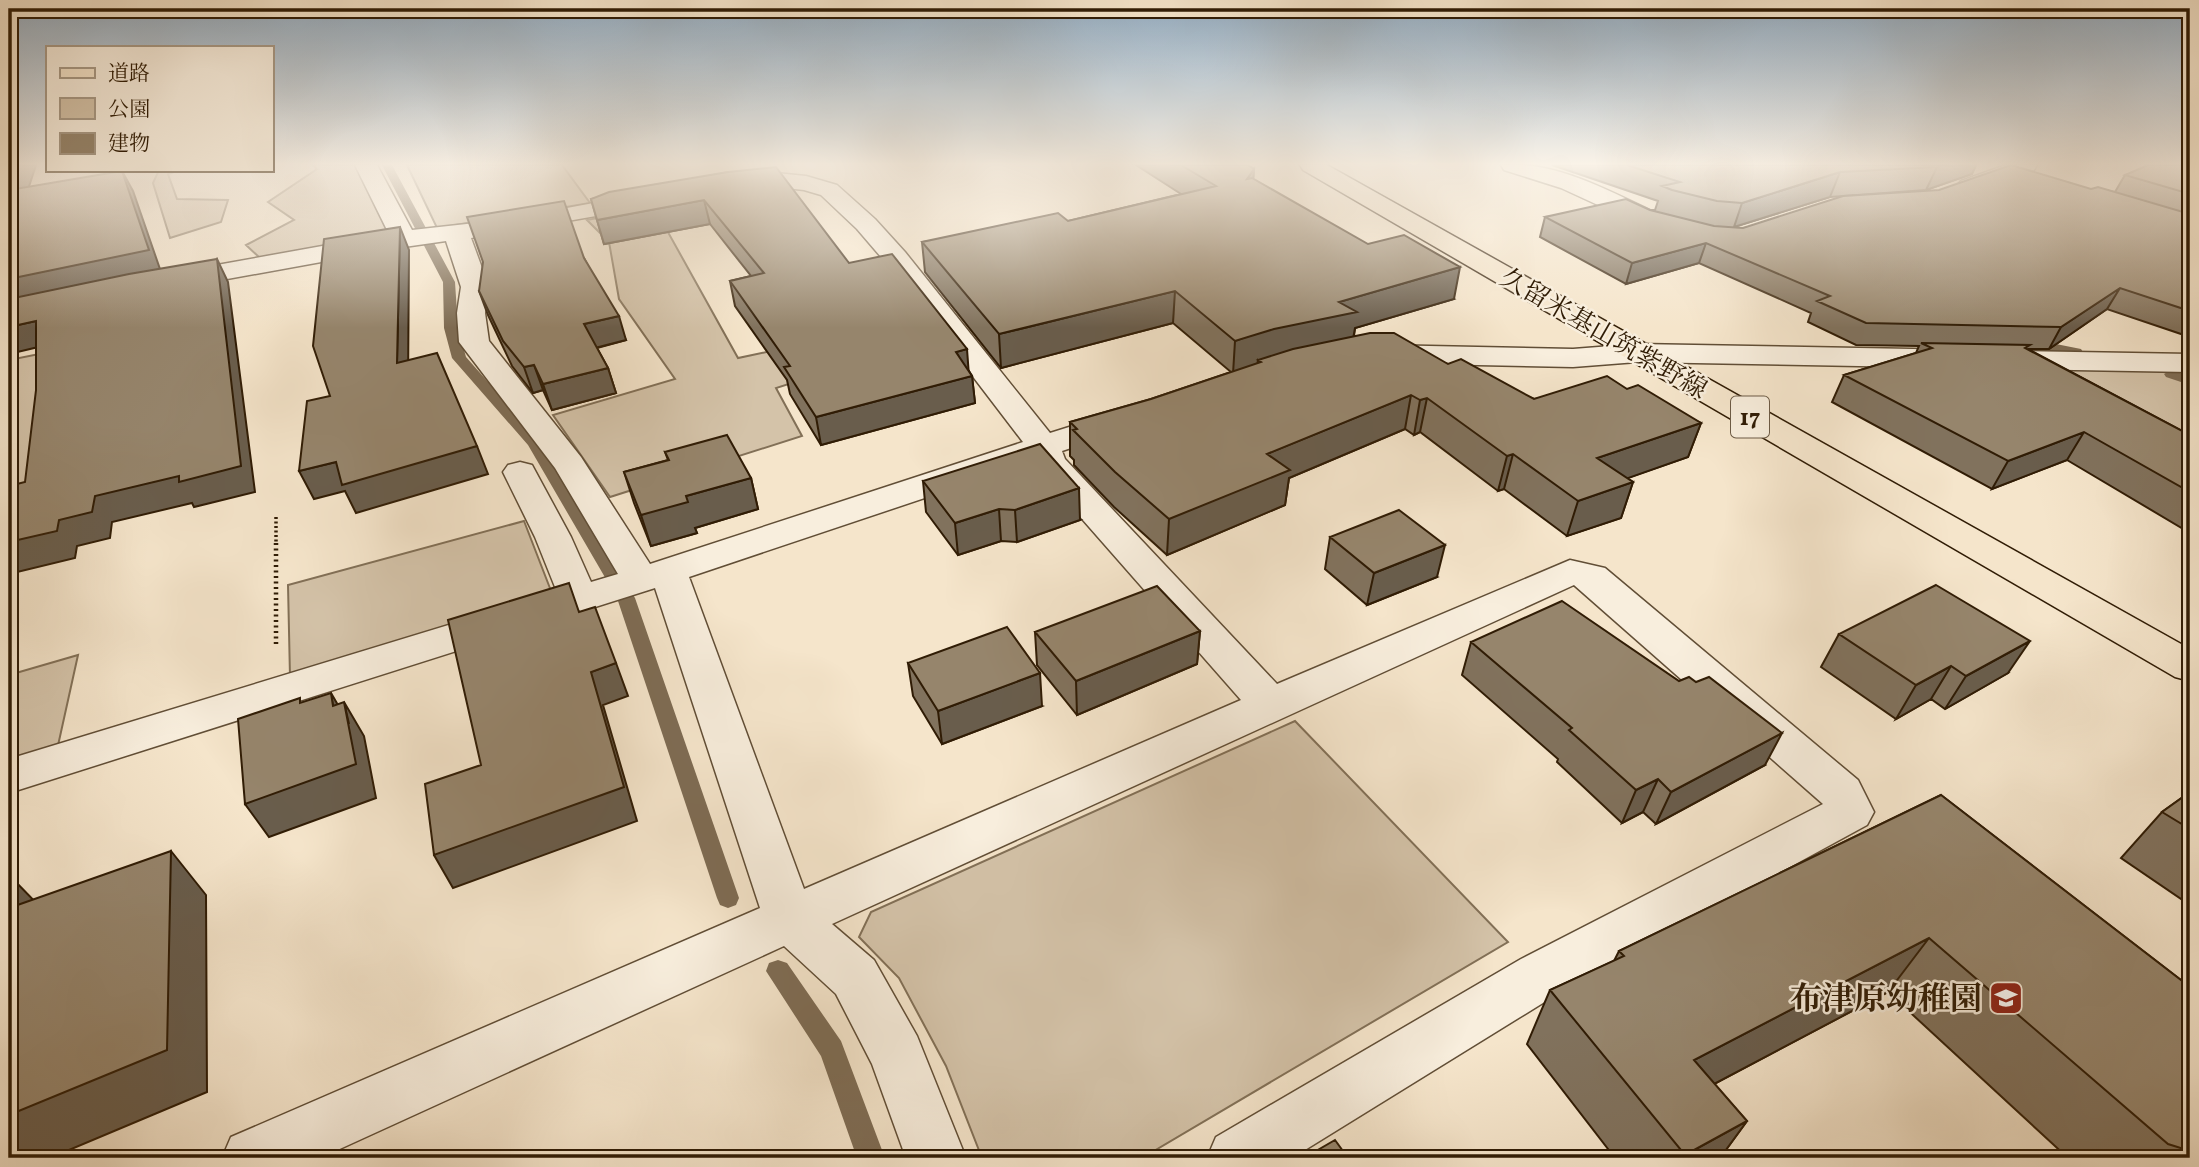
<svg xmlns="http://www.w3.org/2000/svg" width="2199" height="1167" font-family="Vollkorn,'Noto Serif JP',serif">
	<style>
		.green { fill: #d4c3a9; stroke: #827057; stroke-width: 2 }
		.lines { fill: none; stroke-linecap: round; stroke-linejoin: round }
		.stream { fill: #7e6c54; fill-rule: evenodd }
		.minor-casing { stroke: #614e36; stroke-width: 3 }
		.major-casing { stroke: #301c05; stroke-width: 3 }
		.path-far1 { stroke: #301c05; stroke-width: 3.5; stroke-dasharray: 2 2.5; stroke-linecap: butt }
		.path { stroke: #301c05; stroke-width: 4.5; stroke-dasharray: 2 3.5; stroke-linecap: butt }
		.minor { fill: #f8eedd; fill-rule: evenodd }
		.major { fill: #f5e5cb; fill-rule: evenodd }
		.wall { fill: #81725d; stroke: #301c05; stroke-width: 2 }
		.shaded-wall { fill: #695d4c; stroke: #301c05; stroke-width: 2 }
		.building { fill: #96856c; stroke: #301c05; stroke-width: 2 }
		.labels { text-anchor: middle; stroke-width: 5; stroke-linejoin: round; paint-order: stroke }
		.shield { fill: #f8eedd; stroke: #6c5b46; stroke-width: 2 }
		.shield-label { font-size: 24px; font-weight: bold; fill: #301c05 }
		.street-label { font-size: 26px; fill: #301c05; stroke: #f8eedd }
		.near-poi-label { font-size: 32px; font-weight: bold; fill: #301c05; stroke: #f8eedd; text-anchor: end }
	</style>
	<rect width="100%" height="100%" fill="#f5e5cb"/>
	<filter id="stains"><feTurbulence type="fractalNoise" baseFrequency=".00286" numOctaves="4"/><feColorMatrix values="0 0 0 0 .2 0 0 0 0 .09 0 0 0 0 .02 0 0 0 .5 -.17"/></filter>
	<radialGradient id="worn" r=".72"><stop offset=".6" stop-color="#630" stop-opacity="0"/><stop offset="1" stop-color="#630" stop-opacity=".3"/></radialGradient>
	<!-- green -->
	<path class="green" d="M 313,165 L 355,165 L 390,235 L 260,258 L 246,245 L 294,220 L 268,202 L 317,169 Z
		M 407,165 L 562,165 L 590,203 L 437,228 Z
		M 159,170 L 180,170 L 168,174 L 177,199 L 228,200 L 221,222 L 170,238 L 153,183 Z
		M 654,207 L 738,358 L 818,341 L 842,367 L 776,388 L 802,436 L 610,497 L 553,415 L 675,379 L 619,299 L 609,242 L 587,220 Z
		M 44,353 L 190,429 L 9,506 L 9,360 Z
		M 2065,369 L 2169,371 L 2190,379 L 2190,436 Z
		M 524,521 L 553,596 L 290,677 L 288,585 Z
		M 78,655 L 57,750 L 9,764 L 9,675 Z
		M 1295,721 L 1508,942 L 1142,1158 L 982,1158 L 946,1066 L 899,978 L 859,937 L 871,912 Z"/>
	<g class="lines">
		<!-- stream -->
		<path class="stream" d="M 382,165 L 392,165 L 455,282 L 458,328 L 466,357 L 539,440 L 635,598 L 739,898 L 736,905 L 728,908 L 720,905 L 717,898 L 617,598 L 528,445 L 452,358 L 444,328 L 443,282 Z
			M 2031,339 L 2081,349 L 2083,352 L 2076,356 L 2026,346 L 2024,343 Z
			M 2171,370 L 2190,376 L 2190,385 L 2166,377 L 2164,374 Z
			M 778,960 L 787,963 L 841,1041 L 885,1158 L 857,1158 L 821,1056 L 766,971 L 769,963 Z"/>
		<!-- minor casing -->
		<g class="minor-casing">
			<path id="minor" d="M 355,165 L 377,165 L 412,230 L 503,220 L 647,193 L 655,195 L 659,200 L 655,205 L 647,207 L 471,238 L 489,287 L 485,313 L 489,341 L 581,457 L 650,564 L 1023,442 L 887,264 L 857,229 L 821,195 L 804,190 L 776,187 L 734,191 L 726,189 L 722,184 L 726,179 L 776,173 L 806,176 L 837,185 L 875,219 L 905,252 L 1050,433 L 1120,411 L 1131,414 L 1136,421 L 1131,428 L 1062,451 L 1065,459 L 1277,684 L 1570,560 L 1605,568 L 1858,780 L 1874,812 L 1867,825 L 1559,993 L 1292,1158 L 1207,1158 L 1216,1137 L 1521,959 L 1823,804 L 1574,585 L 832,924 L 874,960 L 917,1036 L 966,1158 L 906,1158 L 872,1064 L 836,994 L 784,946 L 320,1158 L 222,1158 L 231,1137 L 760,908 L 655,588 L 9,793 L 9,759 L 557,592 L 535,537 L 503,472 L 508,465 L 520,462 L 532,465 L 571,537 L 591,582 L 618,574 L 555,468 L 459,342 L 457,313 L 461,287 L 446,241 L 404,247 L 172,289 L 162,287 L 159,281 L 162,275 L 172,273 L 389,234 ZM 1032,462 L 1241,700 L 804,889 L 689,577 Z
				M 1501,165 C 1559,160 1616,195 1668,219 L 1671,224 L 1668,229 L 1659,231 L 1650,229 L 1561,188 L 1504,170 Z
				M 2006,165 L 2037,165 L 2034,170 L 1977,191 L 1961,191 L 1957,186 L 1961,181 Z
				M 1637,344 L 2190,354 L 2190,372 L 1637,362 L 1573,367 L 1381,363 L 1370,360 L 1366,354 L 1370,348 L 1381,345 L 1573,349 Z"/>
		</g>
		<!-- major casing -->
		<g class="major-casing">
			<path id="major" d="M 1300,165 L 1327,165 L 2190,649 L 2190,681 L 2175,677 L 1303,170 Z"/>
		</g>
		<!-- path-far1 -->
		<path class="path-far1" d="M 276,517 L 276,545"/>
		<!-- path -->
		<path class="path" d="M 276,543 L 276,646"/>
		<!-- minor -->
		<use href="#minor" class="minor"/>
		<!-- major -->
		<use href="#major" class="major"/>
	</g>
	<!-- wall -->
	<path class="wall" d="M 1136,165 L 1248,165 L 1254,169 L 1253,179 L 1454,299 L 1355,328 L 1354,336 L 1448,364 L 1534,399 L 1627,389 L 1701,423 L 1688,457 L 1627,478 L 1633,482 L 1621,518 L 1567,536 L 1504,489 L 1498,491 L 1420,432 L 1414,435 L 1405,429 L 1289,478 L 1285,505 L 1167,555 L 1114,507 L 1074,465 L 1074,460 L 1070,456 L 1070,422 L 1151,399 L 1231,372 L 1173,323 L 1001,368 L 925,272 L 922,242 L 1068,221 L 1181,194 Z
		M 1552,165 L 1976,165 L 1972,174 L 1926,190 L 1830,197 L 1734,227 L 1743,228 L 2091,189 L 2115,192 L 2125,175 L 2190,165 L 2190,337 L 2107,309 L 2049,349 L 2028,349 L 2190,435 L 2190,533 L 2067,460 L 1992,489 L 1832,402 L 1844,375 L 1916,353 L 1919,346 L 1856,345 L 1808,322 L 1811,313 L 1699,263 L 1626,284 L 1540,237 L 1545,217 L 1650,210 L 1655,210 L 1658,201 Z
		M 728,172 L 849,263 L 969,371 L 972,376 L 975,403 L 821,445 L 790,394 L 787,380 L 735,306 L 730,281 L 751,276 L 710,224 L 604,244 L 591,199 Z
		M 584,258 L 626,340 L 597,348 L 608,368 L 616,393 L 552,410 L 543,390 L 533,393 L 512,366 L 488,315 L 479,291 Z
		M 665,452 L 751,478 L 758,509 L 695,528 L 697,533 L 651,546 L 634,503 L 624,472 L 668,460 Z
		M 923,481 L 1080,520 L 1017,542 L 1001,541 L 958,555 L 926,512 Z
		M 1330,537 L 1437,577 L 1367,605 L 1325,569 Z
		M 1200,631 L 1197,664 L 1077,715 L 1037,665 L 1035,632 Z
		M 1839,634 L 2008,673 L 1945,709 L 1931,699 L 1896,719 L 1821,667 Z
		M 1471,642 L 1765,765 L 1656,824 L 1643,812 L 1622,823 L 1557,762 L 1558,759 L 1462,675 Z
		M 908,663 L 1042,706 L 942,744 L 913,696 Z
		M 2190,792 L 2190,905 L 2121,858 L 2162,812 Z
		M 1941,795 L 2190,987 L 2190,1158 L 2068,1158 L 1888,992 L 1714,1084 L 1747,1121 L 1720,1158 L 1615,1158 L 1527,1044 L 1550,990 L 1614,961 L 1619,951 Z"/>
	<!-- shaded-wall -->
	<path class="shaded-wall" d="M 18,165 L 36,165 L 21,211 L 9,190 Z
		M 1943,165 L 1976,165 L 1972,174 L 1926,190 L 1937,167 Z
		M 1254,169 L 1252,198 L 1247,179 Z
		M 122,171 L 133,191 L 161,272 L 9,304 L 9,279 Z
		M 1840,172 L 1830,197 L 1734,227 L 1742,203 Z
		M 704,200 L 710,224 L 604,244 L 597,220 Z
		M 400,227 L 409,250 L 408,389 L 397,363 Z
		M 1706,243 L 1699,263 L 1626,284 L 1632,263 Z
		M 217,259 L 228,282 L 255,492 L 194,507 L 192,503 L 112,522 L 110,538 L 77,546 L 75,558 L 9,574 L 9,542 L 59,520 L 95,496 Z
		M 1460,267 L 1454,299 L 1355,328 L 1352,345 L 1261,362 L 1258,360 L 1257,367 L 1233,374 L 1235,341 L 1339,302 Z
		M 2120,288 L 2107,309 L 2049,349 L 2061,327 Z
		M 1175,291 L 1173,323 L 1001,368 L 999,334 Z
		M 619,316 L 626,340 L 591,349 L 584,324 Z
		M 36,321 L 51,344 L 9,354 L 9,327 Z
		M 967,349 L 969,376 L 956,352 Z
		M 534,365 L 543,390 L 533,393 L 524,367 Z
		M 608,368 L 616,393 L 552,410 L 543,384 Z
		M 972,376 L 975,403 L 821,445 L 816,417 Z
		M 1411,395 L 1405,429 L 1289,478 L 1285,505 L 1167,555 L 1169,519 L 1267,454 Z
		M 1427,398 L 1420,432 L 1414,435 L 1420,400 Z
		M 1701,423 L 1688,457 L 1586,493 L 1597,458 Z
		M 2084,432 L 2067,460 L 1992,489 L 2008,461 Z
		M 477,446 L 488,474 L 356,513 L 345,491 L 314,499 L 299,471 L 336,462 Z
		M 1513,454 L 1504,489 L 1498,491 L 1507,456 Z
		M 751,478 L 758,509 L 695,528 L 697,533 L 651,546 L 641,515 L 686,496 Z
		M 1633,482 L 1621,518 L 1567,536 L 1578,501 Z
		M 1079,488 L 1080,520 L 1017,542 L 1015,510 Z
		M 999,509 L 1001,541 L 958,555 L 955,523 Z
		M 1445,545 L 1437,577 L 1367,605 L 1374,573 Z
		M 1200,631 L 1197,664 L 1077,715 L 1076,681 Z
		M 2030,641 L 2008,673 L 1945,709 L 1966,676 Z
		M 616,663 L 628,696 L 603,705 L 637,821 L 453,888 L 434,855 L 591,672 Z
		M 1951,666 L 1931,699 L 1896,719 L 1916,685 Z
		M 1040,673 L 1042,706 L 942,744 L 938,711 Z
		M 331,693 L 349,724 L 344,702 L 364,736 L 376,798 L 269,837 L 245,804 L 333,706 Z
		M 1782,733 L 1765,765 L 1656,824 L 1671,792 Z
		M 1658,779 L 1643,812 L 1622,823 L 1636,790 Z
		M 171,851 L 206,895 L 207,1092 L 50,1158 L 9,1158 L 9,1115 Z
		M 9,875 L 51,918 L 9,912 Z
		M 1929,938 L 1888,992 L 1661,1112 L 1694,1060 Z
		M 1747,1121 L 1720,1158 L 1683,1158 L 1685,1155 Z"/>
	<!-- building -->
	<path class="building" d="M 9,165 L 18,165 L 9,190 Z
		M 1181,165 L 1248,165 L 1254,169 L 1247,179 L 1252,178 L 1368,244 L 1404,235 L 1460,267 L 1339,302 L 1357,312 L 1274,329 L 1235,341 L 1175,291 L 999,334 L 922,242 L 1058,213 L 1068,221 L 1216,186 Z
		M 1627,165 L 1943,165 L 1937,167 L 1840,172 L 1742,203 L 1717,201 L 1672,190 L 1662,186 L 1680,182 Z
		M 2011,165 L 2091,189 L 2098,187 L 2190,214 L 2190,311 L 2120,288 L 2061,327 L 1866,323 L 1817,301 L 1830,296 L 1706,243 L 1632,263 L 1545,217 L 1626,199 L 1650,210 L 1714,226 L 1743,228 L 1843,196 L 1939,190 Z
		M 2148,165 L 2190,165 L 2190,194 L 2125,175 Z
		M 776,167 L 849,263 L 892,254 L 967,349 L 956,352 L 972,376 L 816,417 L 784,367 L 790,366 L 730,281 L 764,273 L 704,200 L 597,220 L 591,199 L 609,192 L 728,172 Z
		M 122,171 L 149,250 L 9,279 L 9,190 Z
		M 564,201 L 584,258 L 619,316 L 584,324 L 608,368 L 543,384 L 534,365 L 524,367 L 503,341 L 479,291 L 483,262 L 467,217 Z
		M 400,227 L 397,363 L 437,353 L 477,446 L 342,485 L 336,462 L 299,471 L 307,401 L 330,396 L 313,346 L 324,239 Z
		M 217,259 L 241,466 L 179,482 L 179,476 L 95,496 L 92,512 L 59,520 L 57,531 L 9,542 L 9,486 L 25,482 L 36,390 L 36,321 L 9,327 L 9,299 L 129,274 Z
		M 1370,333 L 1394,333 L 1448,364 L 1461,359 L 1534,399 L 1607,376 L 1627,389 L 1638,385 L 1701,423 L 1597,458 L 1633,482 L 1578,501 L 1513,454 L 1507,456 L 1427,398 L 1420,400 L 1411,395 L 1267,454 L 1290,470 L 1169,519 L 1115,472 L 1073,430 L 1077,429 L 1070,422 L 1151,399 L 1261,362 L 1258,360 L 1293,349 Z
		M 1921,343 L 2030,345 L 2025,348 L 2190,435 L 2190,492 L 2084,432 L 2008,461 L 1844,375 L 1932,348 Z
		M 727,435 L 751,478 L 686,496 L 688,502 L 641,515 L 624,472 L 669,460 L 665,452 Z
		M 1040,444 L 1079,488 L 1015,510 L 999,509 L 955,523 L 923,481 Z
		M 1399,510 L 1445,545 L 1374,573 L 1330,537 Z
		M 569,583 L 579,612 L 595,607 L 616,663 L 591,672 L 624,787 L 434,855 L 425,784 L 481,765 L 448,620 Z
		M 1936,585 L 2030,641 L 1966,676 L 1951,666 L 1916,685 L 1839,634 Z
		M 1157,586 L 1200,631 L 1076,681 L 1035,632 Z
		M 1562,601 L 1679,681 L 1689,677 L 1696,682 L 1709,677 L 1782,733 L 1671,792 L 1658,779 L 1636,790 L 1569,730 L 1572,728 L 1471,642 Z
		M 1007,627 L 1040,673 L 938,711 L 908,663 Z
		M 331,693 L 333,706 L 344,702 L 356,764 L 245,804 L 238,719 L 300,698 L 300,703 Z
		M 2190,792 L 2190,829 L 2162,812 Z
		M 1941,795 L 2190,987 L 2190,1151 L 2168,1144 L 1929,938 L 1694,1060 L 1747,1121 L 1685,1155 L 1550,990 L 1624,956 L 1619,951 Z
		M 171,851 L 167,1050 L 9,1115 L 9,908 Z
		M 1335,1140 L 1348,1158 L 1304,1158 Z"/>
	<!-- sky -->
	<linearGradient id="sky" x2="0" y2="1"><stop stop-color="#92acc2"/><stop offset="0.5" stop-color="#faf3e8"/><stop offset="1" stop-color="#faf3e8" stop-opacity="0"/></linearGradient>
	<rect width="2199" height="328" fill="url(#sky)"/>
	<!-- icons -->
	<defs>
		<g id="school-square" transform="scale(1.75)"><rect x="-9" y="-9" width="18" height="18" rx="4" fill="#8f2418" stroke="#f8eedd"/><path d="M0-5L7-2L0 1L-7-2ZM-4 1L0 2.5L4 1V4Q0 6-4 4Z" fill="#fff"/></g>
	</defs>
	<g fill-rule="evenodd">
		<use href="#school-square" x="2006" y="998"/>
	</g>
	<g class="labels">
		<!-- shield labels -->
		<rect class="shield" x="1731" y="396.5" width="38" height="41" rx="5"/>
		<g class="shield-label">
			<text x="1750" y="425">17</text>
		</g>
		<!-- street labels -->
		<g class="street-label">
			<text transform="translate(1604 333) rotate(30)" y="9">久留米基山筑紫野線</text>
		</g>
		<!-- near-poi labels -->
		<g class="near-poi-label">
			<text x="1982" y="1009">布津原幼稚園</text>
		</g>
	</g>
	<!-- margin -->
	<rect width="2199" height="1167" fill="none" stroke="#f5e5cb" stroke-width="35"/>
	<rect x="10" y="10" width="2178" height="1146" fill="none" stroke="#301c05" stroke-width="3.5"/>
	<rect x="18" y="18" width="2164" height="1132" fill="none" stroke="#301c05" stroke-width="2"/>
	<!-- legend -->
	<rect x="46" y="46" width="228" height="126" fill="#f8eedd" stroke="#a89a87" stroke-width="2"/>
	<rect x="60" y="68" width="35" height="10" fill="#f5e5cb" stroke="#a89a87" stroke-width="2"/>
	<text x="108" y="80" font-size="21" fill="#301c05">道路</text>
	<rect x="60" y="98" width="35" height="21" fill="#d4c3a9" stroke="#a89a87" stroke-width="2"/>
	<text x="108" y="116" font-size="21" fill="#301c05">公園</text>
	<rect x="60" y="133" width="35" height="21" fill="#96856c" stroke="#a89a87" stroke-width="2"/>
	<text x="108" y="150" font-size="21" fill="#301c05">建物</text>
	<rect width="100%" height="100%" filter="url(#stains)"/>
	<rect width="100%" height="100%" fill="url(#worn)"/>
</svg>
